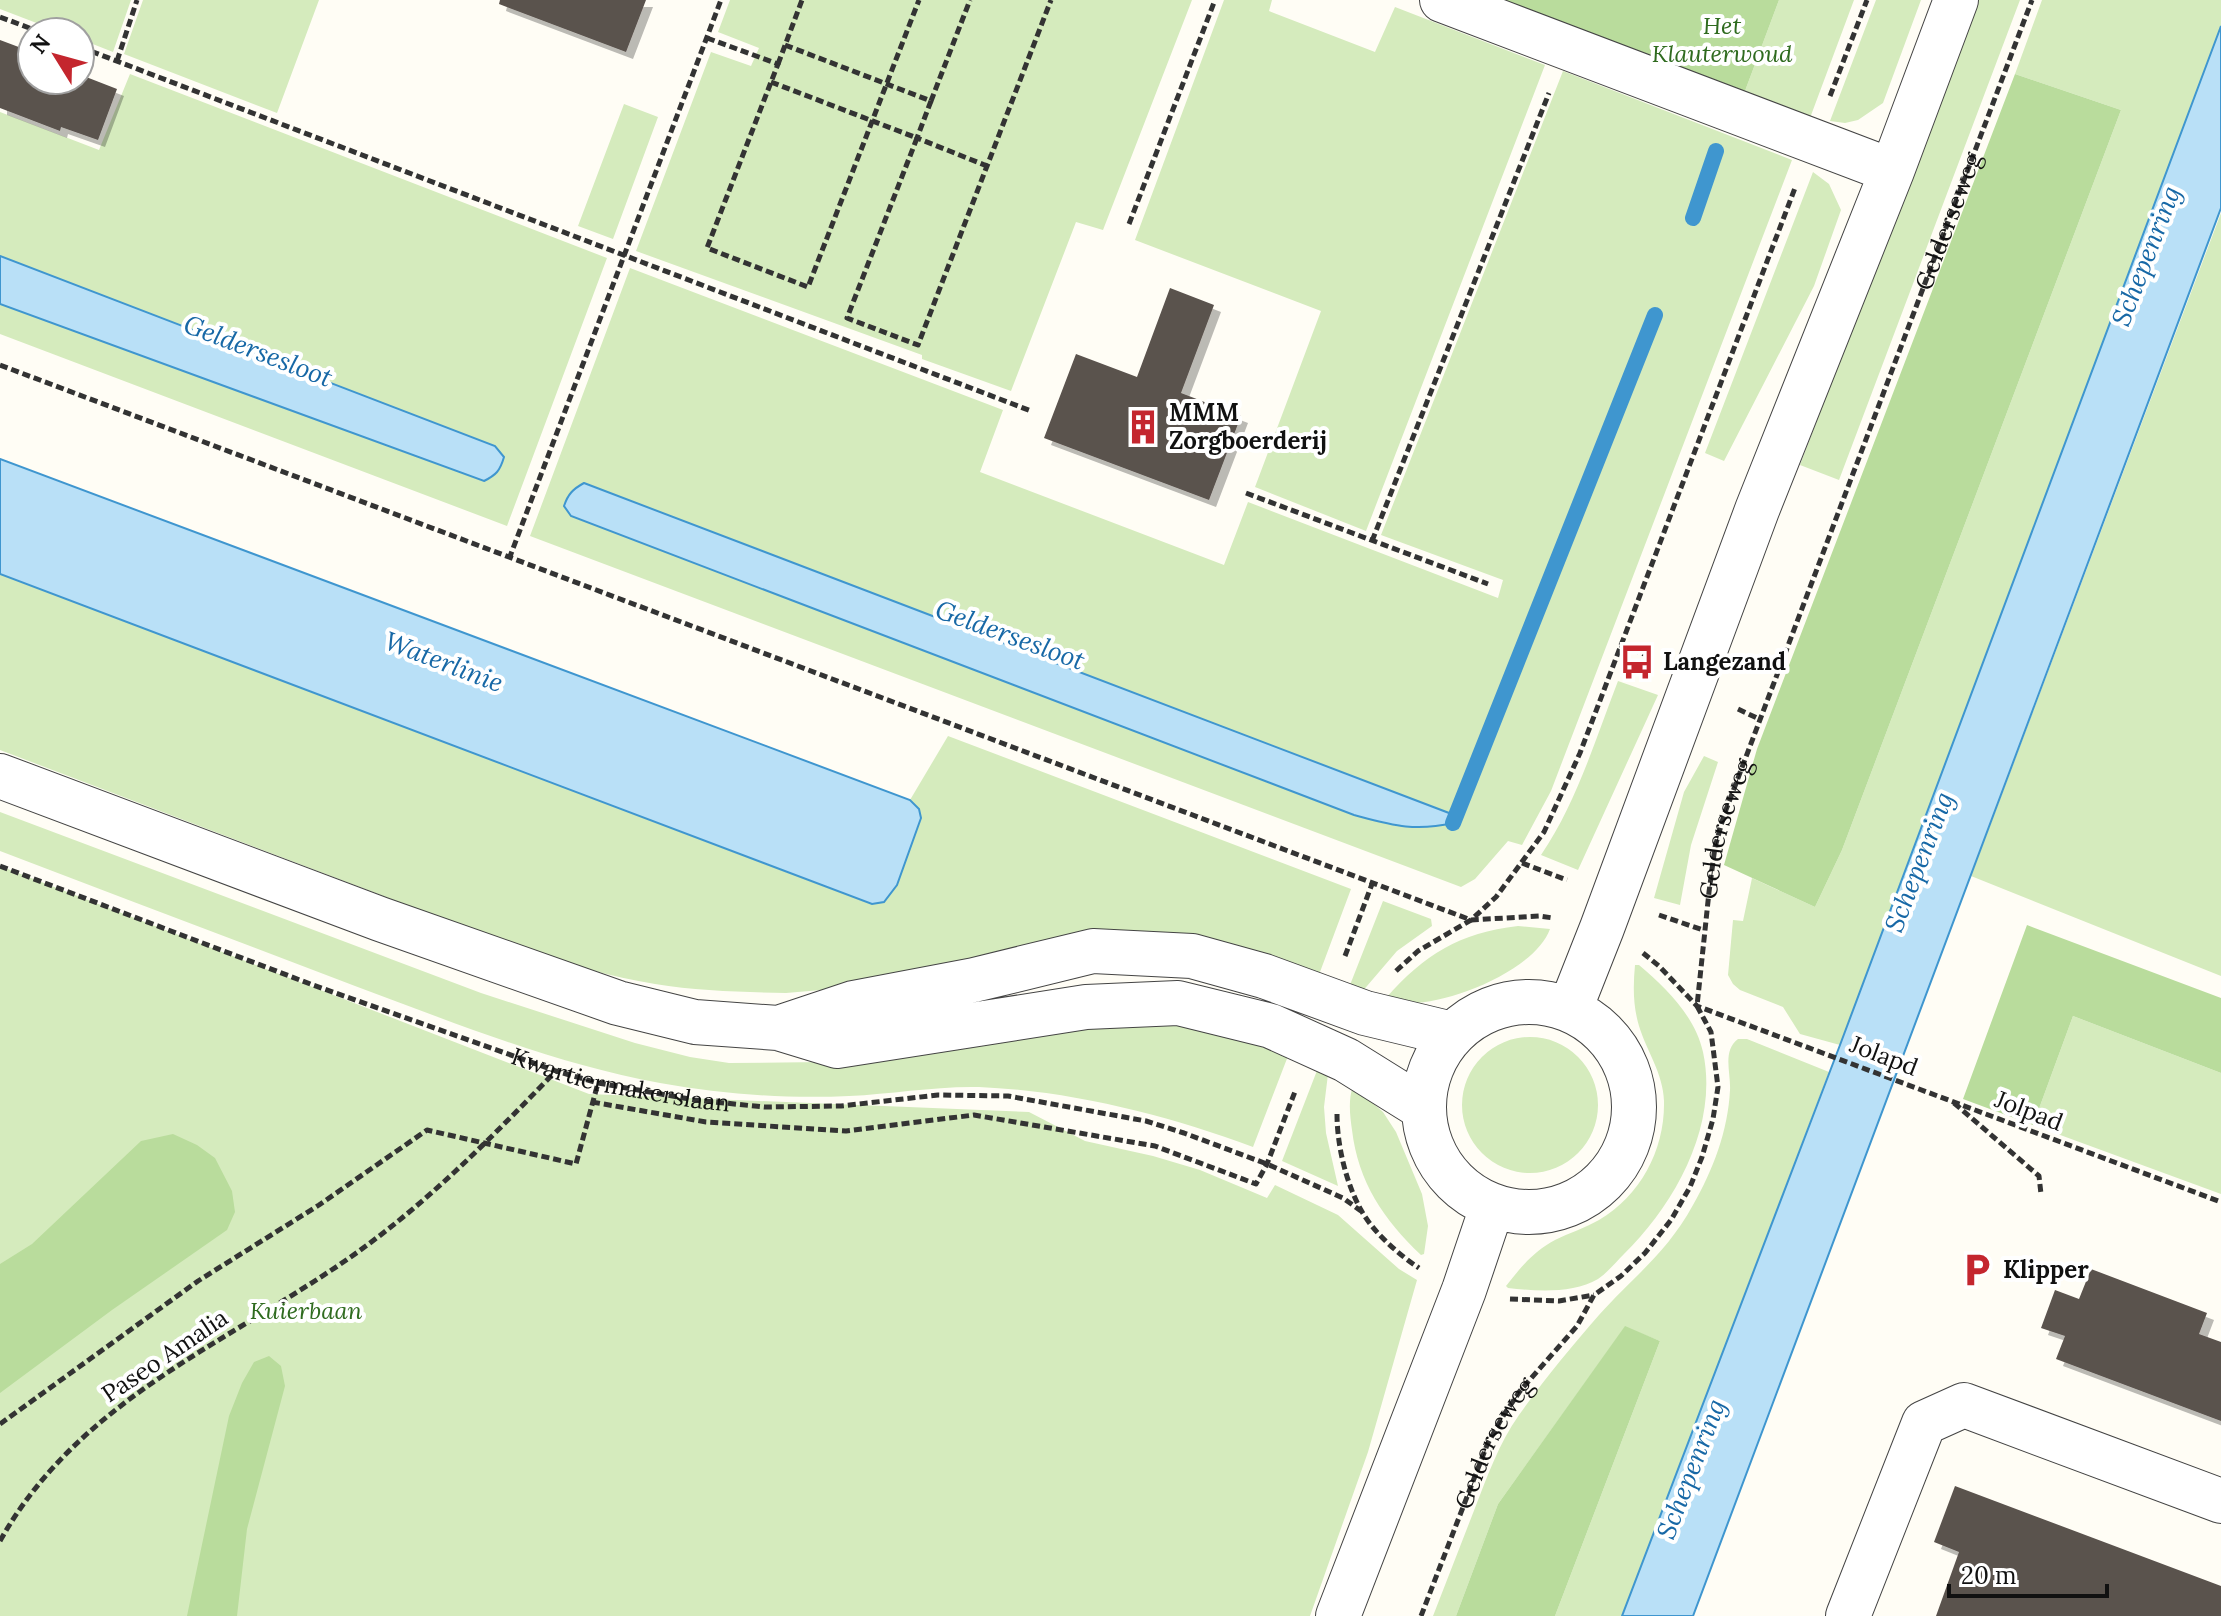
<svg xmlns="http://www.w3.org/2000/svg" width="2221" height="1616" font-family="Lora,serif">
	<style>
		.green { fill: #d5ebbd; fill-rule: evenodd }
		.forest { fill: #b9dc9c }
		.water { fill: #b9e0f7; stroke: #3f96cf; stroke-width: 2 }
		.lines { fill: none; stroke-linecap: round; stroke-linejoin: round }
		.stream { stroke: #3f96cf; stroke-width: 16 }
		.building { fill: #5a524d; filter: url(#shadow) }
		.minor-casing { stroke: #444; stroke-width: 46 }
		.path { stroke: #333; stroke-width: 5; stroke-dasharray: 8 4; stroke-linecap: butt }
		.minor { stroke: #fff; stroke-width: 44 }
		.labels { text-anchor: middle; stroke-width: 8; stroke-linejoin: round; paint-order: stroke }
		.park-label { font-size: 24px; font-style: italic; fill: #2f6b1f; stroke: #fff }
		.street-label { font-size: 24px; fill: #111; stroke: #fff }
		.poi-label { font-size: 24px; font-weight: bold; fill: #111; stroke: #fff; text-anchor: start }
		.water-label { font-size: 26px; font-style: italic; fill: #1768a6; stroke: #fff }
	</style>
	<defs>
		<filter id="shadow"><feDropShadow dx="7" dy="7" stdDeviation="0" flood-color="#0004"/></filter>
	</defs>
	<rect width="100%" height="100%" fill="#fffdf5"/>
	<!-- green -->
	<path class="green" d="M 0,0 L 131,0 L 113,52 L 80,39 L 80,32 L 60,32 L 0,9 Z
		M 143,0 L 319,0 L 277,113 L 124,54 Z
		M 730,0 L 1192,0 L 1103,230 L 1076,222 L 1011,391 L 922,359 L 922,355 L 636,251 L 711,52 L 751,66 L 759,48 L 718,32 Z
		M 1224,0 L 1272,0 L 1269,11 L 1375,52 L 1395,7 L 1545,65 L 1366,531 L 1255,487 L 1321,311 L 1135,240 Z
		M 1779,0 L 1854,0 L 1810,118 L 1745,91 Z
		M 1876,0 L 1921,0 L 1883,103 L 1858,120 L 1845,123 L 1830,121 Z
		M 1976,0 L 2020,0 L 1839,480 L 1800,465 Z
		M 2042,0 L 2221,0 L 2221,26 L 1840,1045 L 1800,1034 L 1783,1007 L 1740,990 L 1733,984 L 1728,975 L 1733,920 L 1743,921 L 1752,878 L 1815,907 L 1842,850 L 2121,110 L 2015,74 Z
		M 1563,71 L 1792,160 L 1551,791 L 1522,845 L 1508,841 L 1475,879 L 1461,887 L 530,536 L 630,268 L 1003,410 L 980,472 L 1224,565 L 1248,502 L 1498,598 L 1503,580 L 1381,535 ZM 584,483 L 1449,813 L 1388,824 L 1354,815 L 571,516 L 573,489 Z
		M 130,74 L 607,258 L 507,526 L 0,334 L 0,304 L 483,481 C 496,475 500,471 504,457 L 495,446 L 0,256 L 0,112 L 99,150 Z
		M 624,104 L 658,117 L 613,239 L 578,226 Z
		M 1813,172 L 1829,184 L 1841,210 L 1814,286 L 1724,461 L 1705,453 Z
		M 2221,213 L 2221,976 L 1971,876 Z
		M 0,574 L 871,904 L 919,809 L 910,800 L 948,736 L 1351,889 L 1317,980 L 1235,955 L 786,993 C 742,992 698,991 655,984 C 611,977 569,964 528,951 L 0,750 Z
		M 1618,681 L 1658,695 L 1578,870 L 1541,855 C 1577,802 1595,740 1618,681 Z
		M 1704,756 L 1718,762 L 1691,845 L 1680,905 L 1654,898 L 1684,792 Z
		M 0,812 L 481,993 L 635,1043 L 690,1057 L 729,1063 L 824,1062 L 1150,1019 L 1238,1039 L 1288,1056 L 1253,1147 C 1166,1115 1072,1091 979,1087 C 936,1086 892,1094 849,1096 C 786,1099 721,1094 660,1083 C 555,1064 455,1023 355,986 C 237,941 118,896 0,851 Z
		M 0,866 L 589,1094 L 1029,1112 L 1085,1141 L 1153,1156 L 1200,1170 L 1267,1198 L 1275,1185 L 1338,1215 L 1399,1269 L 1417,1280 L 1368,1452 L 1310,1616 L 0,1616 Z
		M 1383,901 L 1431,919 L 1432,926 L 1397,951 L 1361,993 L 1348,990 Z
		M 1518,926 L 1550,929 C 1535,970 1452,1003 1411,1003 C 1403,1003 1394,1000 1386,998 C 1425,954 1459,933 1518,926 Z
		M 1635,965 L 1639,965 C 1666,988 1695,1016 1703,1052 C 1719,1125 1675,1204 1624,1254 C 1616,1262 1607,1273 1598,1279 C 1573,1294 1535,1291 1508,1288 L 1506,1286 C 1520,1268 1534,1251 1555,1240 C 1569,1233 1585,1228 1599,1220 C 1641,1195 1665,1149 1664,1101 C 1663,1073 1647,1052 1639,1026 C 1633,1006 1633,986 1635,965 Z
		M 2073,1016 L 2221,1073 L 2221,1194 L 2033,1125 Z
		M1462 1105a68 68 0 1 1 136 0a68 68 0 1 1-136 0Z
		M 1738,1039 L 1747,1039 L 1829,1072 L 1622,1616 L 1555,1616 L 1660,1341 L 1625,1327 L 1498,1504 L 1456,1616 L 1433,1616 C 1447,1580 1461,1544 1475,1508 C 1487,1477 1499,1443 1519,1415 C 1543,1381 1571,1347 1599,1315 C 1635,1275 1666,1254 1693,1205 C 1713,1170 1728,1131 1730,1090 C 1731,1073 1722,1051 1738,1039 Z
		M 1318,1068 L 1328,1074 L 1324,1107 L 1326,1133 L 1338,1186 L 1282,1161 Z
		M 1353,1086 L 1383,1112 L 1396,1132 L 1422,1194 L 1428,1226 L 1424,1254 L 1421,1255 C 1384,1220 1358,1182 1352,1130 C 1350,1116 1348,1100 1353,1086 Z"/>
	<!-- forest -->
	<path class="forest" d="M 1503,0 L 1779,0 L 1745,91 Z
		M 2015,74 L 2121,110 L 1842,850 L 1815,907 L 1724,865 L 1757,749 Z
		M 2027,925 L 2221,998 L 2221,1073 L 2073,1016 L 2033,1125 L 1963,1099 Z
		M 173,1134 L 197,1145 L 215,1158 L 232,1191 L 235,1212 L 227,1230 L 112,1310 L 0,1393 L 0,1264 L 32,1244 L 141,1141 Z
		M 1625,1326 L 1660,1341 L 1555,1616 L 1456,1616 L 1498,1504 Z
		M 269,1356 L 281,1366 L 285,1386 L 247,1529 L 237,1616 L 187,1616 L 229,1416 L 242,1383 L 254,1362 Z"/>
	<!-- water -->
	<path class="water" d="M 2221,26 L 2221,208 L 1693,1616 L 1622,1616 L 1840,1045 Z
		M 0,256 L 495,446 L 504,457 C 500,471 496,475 484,481 L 0,304 Z
		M 0,459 L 910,800 L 919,809 L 921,818 L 897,885 L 884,902 L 872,904 L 0,574 Z
		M 584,483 L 1449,813 L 1453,816 L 1453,823 C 1414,832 1392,825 1354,815 L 571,516 L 564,506 C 568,494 573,489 584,483 Z"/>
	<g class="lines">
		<!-- stream -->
		<path class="stream" d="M 1693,218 L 1716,151
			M 1453,823 L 1655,315"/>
	</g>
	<!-- building -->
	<path class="building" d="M 500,0 L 646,0 L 626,52 L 499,4 Z
		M 0,40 L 32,52 L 32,80 L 80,80 L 80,71 L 82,72 L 81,75 L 117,89 L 98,140 L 61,127 L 60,131 L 0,108 Z
		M 1170,288 L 1214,305 L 1181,393 L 1241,416 L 1209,500 L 1044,438 L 1076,354 L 1137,377 Z
		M 2091,1269 L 2207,1313 L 2199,1334 L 2221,1342 L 2221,1421 L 2056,1359 L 2065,1336 L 2041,1328 L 2055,1290 L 2079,1299 Z
		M 1955,1486 L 2221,1586 L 2221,1616 L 1936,1616 L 1959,1552 L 1934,1542 Z"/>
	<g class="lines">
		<!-- minor casing -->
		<g class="minor-casing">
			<path id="minor" d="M 1442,0 L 1892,171
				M 0,776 L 380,919 L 618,1003 L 695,1022 L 778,1028 L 837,1046 L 1086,1007 L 1178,1003 L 1271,1026 L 1346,1060 L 1423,1108
				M1424 1107a105 105 0 1 1 210 0a105 105 0 1 1-210 0Z
				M 1570,1009 L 1602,928 L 1757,510 L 1892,171 L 1956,0
				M 778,1028 L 853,1003 L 974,980 L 1093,951 L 1192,956 L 1264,976 L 1365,1013 L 1452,1034
				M 1338,1616 L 1464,1290 L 1492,1207
				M 1848,1616 L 1924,1423 L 1964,1405 L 2221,1501"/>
		</g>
		<!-- path -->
		<g class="path">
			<path d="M 0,17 L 40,32"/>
			<path d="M 707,38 L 778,64 L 707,248 L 808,287 L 919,0"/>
			<path d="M 785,45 L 931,101 L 970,0"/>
			<path d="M 80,47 L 1031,411"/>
			<path d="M 117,61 L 137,0"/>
			<path d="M 778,64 L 802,0"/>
			<path d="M 771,82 L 917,138 L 847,318 L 918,345 L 1051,0"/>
			<path d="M 1830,96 L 1867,0"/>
			<path d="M 931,101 L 917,138 L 987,166"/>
			<path d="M 1129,224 L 1215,0"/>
			<path d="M 0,365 L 1471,920 L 1539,916 L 1553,918"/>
			<path d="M 1246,493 L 1488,584"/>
			<path d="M 1372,541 L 1549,93"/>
			<path d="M 509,559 L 721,0"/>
			<path d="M 1620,645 L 1644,654"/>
			<path d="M 1738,709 L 1759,719"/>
			<path d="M 1522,863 L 1567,880"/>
			<path id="s1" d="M 0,866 L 313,985 L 556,1071 L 598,1083 L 695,1100 L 764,1107 L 841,1106 L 938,1095 L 1008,1096 L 1146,1121 L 1184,1133 L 1267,1164 L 1343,1198 L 1361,1211"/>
			<path d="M 1659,915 L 1703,930"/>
			<path d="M 1643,953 L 1659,966 L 1697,1006 L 2221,1202"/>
			<path d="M 1345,956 L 1372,884"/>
			<path d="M 1396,971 L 1418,951 L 1471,920 L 1496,897 L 1544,832 L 1580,753 L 1795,188"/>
			<path d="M 592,1102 L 706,1122 L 846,1131 L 974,1115 L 1155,1146 L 1256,1184 L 1267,1164 L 1296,1089"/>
			<path d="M 1954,1103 L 2039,1176 L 2041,1194"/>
			<path d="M 1337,1114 C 1337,1145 1346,1183 1361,1210 C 1373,1232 1398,1254 1419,1268"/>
			<path d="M 1510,1299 L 1559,1301 L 1594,1295"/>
			<path d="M 0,1424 L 198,1281 L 319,1205 L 427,1130 L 576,1164 L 598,1083"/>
			<path d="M 0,1541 C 76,1405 216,1348 339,1265 C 422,1209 487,1142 556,1071"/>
			<path id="s2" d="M 1421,1616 L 1487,1445 L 1503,1416 L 1520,1391 L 1577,1326 L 1594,1295 L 1621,1276 L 1645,1253 L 1671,1220 L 1690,1187 L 1702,1157 L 1713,1119 L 1718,1087 L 1711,1032 L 1697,1006 L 1709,892 L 1715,847 L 1724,815 L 2032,0"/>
		</g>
		<!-- minor -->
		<use href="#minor" class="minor"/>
	</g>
	<!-- icons -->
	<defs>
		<g id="building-bare" transform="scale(2.76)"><path d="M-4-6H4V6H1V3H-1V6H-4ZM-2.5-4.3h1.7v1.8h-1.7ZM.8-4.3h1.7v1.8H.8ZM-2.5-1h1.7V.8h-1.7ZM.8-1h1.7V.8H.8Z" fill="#c4262e" stroke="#fff" stroke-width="2.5" paint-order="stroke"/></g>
		<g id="bus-bare" transform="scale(2.76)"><path d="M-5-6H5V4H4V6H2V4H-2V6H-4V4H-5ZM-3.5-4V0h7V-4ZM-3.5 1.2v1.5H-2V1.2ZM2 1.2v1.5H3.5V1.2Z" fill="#c4262e" stroke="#fff" stroke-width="2.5" paint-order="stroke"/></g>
		<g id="parking-bare" transform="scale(2.76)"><path d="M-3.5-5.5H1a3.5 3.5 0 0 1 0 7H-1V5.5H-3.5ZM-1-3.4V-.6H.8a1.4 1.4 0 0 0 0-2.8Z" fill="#c4262e" stroke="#fff" stroke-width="2.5" paint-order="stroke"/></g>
	</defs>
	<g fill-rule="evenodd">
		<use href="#building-bare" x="1143" y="427"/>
		<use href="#bus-bare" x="1637" y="662"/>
		<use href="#parking-bare" x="1977" y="1270"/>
	</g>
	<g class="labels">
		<!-- park labels -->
		<g class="park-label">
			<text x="1722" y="34">Het<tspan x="1722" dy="28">Klauterwoud</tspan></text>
			<text x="306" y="1319">Kuierbaan</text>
		</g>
		<!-- street labels -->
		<g class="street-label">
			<text dy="8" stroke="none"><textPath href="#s2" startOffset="1532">Gelderseweg</textPath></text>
			<text dy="8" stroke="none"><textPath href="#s2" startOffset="884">Gelderseweg</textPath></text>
			<text transform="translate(1884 1056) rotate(21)" y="8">Jolapd</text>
			<text dy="8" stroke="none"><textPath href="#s1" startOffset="658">Kwartiermakerslaan</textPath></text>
			<text transform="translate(2029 1111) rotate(21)" y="8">Jolpad</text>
			<text transform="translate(165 1356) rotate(-34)" y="8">Paseo Amalia</text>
			<text dy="8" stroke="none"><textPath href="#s2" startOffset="188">Gelderseweg</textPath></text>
		</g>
		<!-- poi labels -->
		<g class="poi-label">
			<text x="1169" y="421">MMM<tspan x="1169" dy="28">Zorgboerderij</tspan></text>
			<text x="1663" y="670">Langezand</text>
			<text x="2003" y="1278">Klipper</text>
		</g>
		<!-- water labels -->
		<g class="water-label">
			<text transform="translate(2146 256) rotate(-69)" y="9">Schepenring</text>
			<text transform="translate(258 351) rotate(21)" y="9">Geldersesloot</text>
			<text transform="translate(1010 635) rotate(20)" y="9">Geldersesloot</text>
			<text transform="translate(444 662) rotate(21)" y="9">Waterlinie</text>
			<text transform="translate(1919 862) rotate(-69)" y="9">Schepenring</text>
			<text transform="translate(1691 1469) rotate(-69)" y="9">Schepenring</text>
		</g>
	</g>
	<!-- north arrow -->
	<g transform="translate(56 56) rotate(307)"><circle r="38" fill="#ffffff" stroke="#a0a0a0" stroke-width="2"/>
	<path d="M0-6L14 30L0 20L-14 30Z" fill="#c4262e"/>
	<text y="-12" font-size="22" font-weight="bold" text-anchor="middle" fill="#111111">N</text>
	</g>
	<!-- scale -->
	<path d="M1949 1584v12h158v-12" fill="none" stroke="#111111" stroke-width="4"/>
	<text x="1961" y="1584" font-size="24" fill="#111111" stroke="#ffffff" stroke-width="6" paint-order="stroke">20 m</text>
</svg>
